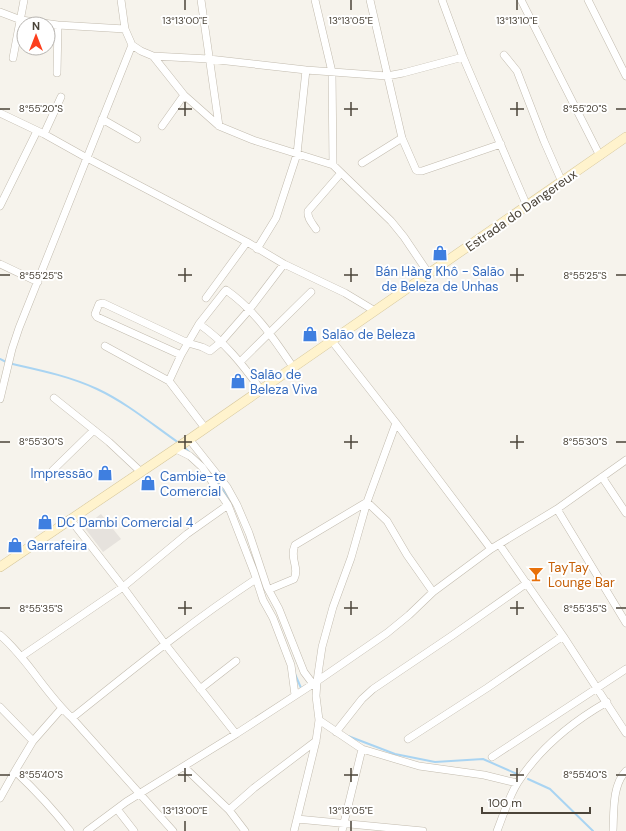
<svg xmlns="http://www.w3.org/2000/svg" width="626" height="831" font-family="'DM Sans',sans-serif">
	<style>
		.industrial { fill: #e6e2dd }
		.lines { fill: none; stroke-linecap: round; stroke-linejoin: round }
		.stream { stroke: #a9d4f2; stroke-width: 2 }
		.minor-casing { stroke: #c2bbae; stroke-width: 8 }
		.secondary-casing { stroke: #d6c79b; stroke-width: 10 }
		.minor { stroke: #fff; stroke-width: 7 }
		.secondary { stroke: #fff3cd; stroke-width: 9 }
		.ticks { fill: none; stroke: #4b4439; stroke-width: 1.5 }
		.labels { text-anchor: middle; stroke-width: 4; stroke-linejoin: round; paint-order: stroke }
		.street-label { font-size: 13px; fill: #4b4439; stroke: #fff }
		.shop-label { font-size: 13px; fill: #366cbe; stroke: #fff; text-anchor: start }
		.food-label { font-size: 13px; fill: #c56008; stroke: #fff; text-anchor: start }
		.ticks-label { font-size: 10px; text-anchor: middle; fill: #4b4439; stroke: #fff; stroke-width: 4; stroke-linejoin: round; paint-order: stroke }
	</style>
	<rect width="100%" height="100%" fill="#f6f3ec"/>
	<!-- industrial -->
	<path class="industrial" d="M 101,514 L 121,539 L 103,552 L 84,527 Z"/>
	<g class="lines">
		<!-- stream -->
		<path class="stream" d="M 0,359 L 8,363 C 39,370 69,376 97,389 C 127,403 153,425 179,443
			M 183,446 L 190,453
			M 209,471 L 224,491 L 230,502
			M 295,674 L 301,688
			M 348,736 L 395,754 L 435,762 L 483,759 L 517,774
			M 528,779 L 550,789 L 593,831"/>
		<!-- minor casing -->
		<g class="minor-casing">
			<path id="minor" d="M 121,0 L 125,29
				M 201,0 L 219,126
				M 315,0 L 332,72 L 333,165
				M 370,0 L 402,138 L 416,170 L 418,171 L 422,171 L 501,144
				M 442,0 L 463,57 L 527,206
				M 521,0 L 600,156
				M 588,0 L 626,76
				M 0,12 L 21,20 L 58,25 L 125,29 L 132,45 L 141,51 L 153,56 L 184,95 L 219,126 L 253,140 L 333,165 L 391,221 L 404,237 L 429,274
				M 504,55 L 517,71 L 544,141 L 562,182
				M 153,56 L 209,59 L 306,70 L 387,76 L 403,73 L 463,57
				M 13,58 L 24,0
				M 57,73 L 58,25
				M 0,113 L 44,134 L 87,158 L 247,242 L 284,264 L 345,293 L 375,311
				M 102,119 L 137,139
				M 162,126 L 184,95
				M 44,134 L 61,97
				M 362,163 L 402,138
				M 0,206 L 37,131
				M 316,229 C 312,223 307,218 308,211 L 341,173
				M 257,249 L 276,218 L 297,154 L 306,70
				M 0,264 L 38,282
				M 206,298 L 247,242
				M 199,324 C 225,342 242,364 261,390
				M 332,341 L 396,423 L 491,549
				M 105,346 L 169,381 L 205,428
				M 181,355 L 97,317 L 95,314 L 99,304 L 103,303 L 188,343 L 202,347 L 210,351 L 221,342 L 249,310 L 284,264
				M 240,362 L 311,292
				M 169,381 L 181,355 L 199,324 L 225,291 L 226,290 C 255,310 274,339 293,367
				M 54,398 L 109,442 L 141,472
				M 0,399 L 12,349 L 19,328 L 132,45
				M 189,439 L 227,487 L 237,505 L 249,533 L 267,587 L 279,609 L 304,672 L 313,684
				M 176,449 L 190,456 L 202,467 L 228,505 L 254,572 L 263,600 L 273,618 L 291,665 L 295,695
				M 53,470 L 94,430
				M 602,477 L 626,513
				M 557,509 L 626,623
				M 70,519 L 123,587 L 165,644 L 236,734
				M 499,544 L 563,636 L 626,733
				M 269,589 L 270,589 L 294,579 C 300,567 289,559 295,545 L 367,502 L 387,521 L 407,555 L 433,592
				M 0,635 C 28,659 45,693 72,718 L 173,831
				M 22,656 L 123,587 L 187,534 L 228,505
				M 200,689 L 236,661
				M 0,707 L 33,741
				M 72,718 C 132,670 192,621 256,579
				M 319,720 L 362,749 L 342,831
				M 336,732 L 362,699 L 373,689 L 453,635 L 527,583
				M 408,739 L 487,688 L 563,636
				M 362,749 L 419,766 L 484,775 L 517,783
				M 492,757 L 626,669
				M 184,767 L 229,810 L 245,831
				M 15,771 C 35,790 53,809 70,831
				M 0,798 L 15,771 L 33,741 L 62,708
				M 117,809 L 134,831
				M 229,810 L 254,788 L 316,741
				M 297,819 L 423,831
				M 87,831 L 126,802 L 236,734 L 313,684 L 387,633 L 409,615 L 433,592 L 491,549 L 557,509 L 626,460
				M 294,831 L 316,741 L 319,720 L 316,696 L 317,681 L 322,647 L 333,607 L 351,558 L 367,502 L 396,423
				M 497,831 C 503,816 509,796 518,782 C 540,748 572,722 607,702
				M 613,831 C 614,812 612,785 626,771"/>
		</g>
		<!-- secondary casing -->
		<g class="secondary-casing">
			<path id="secondary" d="M 0,567 L 184,443 L 626,137"/>
		</g>
		<!-- minor -->
		<use href="#minor" class="minor"/>
		<!-- secondary -->
		<use href="#secondary" class="secondary"/>
	</g>
	<!-- ticks -->
	<path class="ticks" d="M 185,0 L 185,10M 351,0 L 351,10M 517,0 L 517,10M 185,102 L 185,116M 351,102 L 351,116M 517,102 L 517,116M 0,109 L 10,109M 178,109 L 192,109M 344,109 L 358,109M 510,109 L 524,109M 616,109 L 626,109M 185,268 L 185,282M 351,268 L 351,282M 517,268 L 517,282M 0,275 L 10,275M 178,275 L 192,275M 344,275 L 358,275M 510,275 L 524,275M 616,275 L 626,275M 185,435 L 185,449M 351,435 L 351,449M 517,435 L 517,449M 0,442 L 10,442M 178,442 L 192,442M 344,442 L 358,442M 510,442 L 524,442M 616,442 L 626,442M 185,601 L 185,615M 351,601 L 351,615M 517,601 L 517,615M 0,608 L 10,608M 178,608 L 192,608M 344,608 L 358,608M 510,608 L 524,608M 616,608 L 626,608M 185,768 L 185,782M 351,768 L 351,782M 517,768 L 517,782M 0,775 L 10,775M 178,775 L 192,775M 344,775 L 358,775M 510,775 L 524,775M 616,775 L 626,775M 185,821 L 185,831M 351,821 L 351,831"/>
	<!-- icons -->
	<defs>
		<g id="shop-bare" transform="scale(1.2)"><path d="M-5-2.5h2.3a2.7 3.5 0 0 1 5.4 0H5L5.5 6h-11ZM-1.5-2.5h3a1.5 2.3 0 0 0-3 0Z" fill="#3f7fe0" stroke="#fff" stroke-width="2.5" paint-order="stroke"/></g>
		<g id="bar-bare" transform="scale(1.2)"><path d="M-6-5H6L.8 .8V4.5H3.5V6h-7V4.5H-.8V.8Z" fill="#e8710a" stroke="#fff" stroke-width="2.5" paint-order="stroke"/></g>
	</defs>
	<g fill-rule="evenodd">
		<use href="#shop-bare" x="440" y="253"/>
		<use href="#shop-bare" x="310" y="334"/>
		<use href="#shop-bare" x="238" y="381"/>
		<use href="#shop-bare" x="105" y="473"/>
		<use href="#shop-bare" x="148" y="483"/>
		<use href="#shop-bare" x="45" y="522"/>
		<use href="#shop-bare" x="15" y="545"/>
		<use href="#bar-bare" x="536" y="574"/>
	</g>
	<g class="labels">
		<!-- street labels -->
		<g class="street-label">
			<text transform="translate(521 210) rotate(-35)" y="5">Estrada do Dangereux</text>
		</g>
		<!-- shop labels -->
		<g class="shop-label">
			<text x="440" y="276" text-anchor="middle">Bán Hàng Khô - Salão<tspan x="440" dy="15">de Beleza de Unhas</tspan></text>
			<text x="322" y="339">Salão de Beleza</text>
			<text x="250" y="379">Salão de<tspan x="250" dy="15">Beleza Viva</tspan></text>
			<text x="93" y="478" text-anchor="end">Impressão</text>
			<text x="160" y="481">Cambie-te<tspan x="160" dy="15">Comercial</tspan></text>
			<text x="57" y="527">DC Dambi Comercial 4</text>
			<text x="27" y="550">Garrafeira</text>
		</g>
		<!-- food labels -->
		<g class="food-label">
			<text x="548" y="572">TayTay<tspan x="548" dy="15">Lounge Bar</tspan></text>
		</g>
	</g>
	<g class="ticks-label">
		<text x="185" y="24">13°13'00"E</text>
		<text x="351" y="24">13°13'05"E</text>
		<text x="517" y="24">13°13'10"E</text>
		<text x="41" y="112">8°55'20"S</text>
		<text x="585" y="112">8°55'20"S</text>
		<text x="41" y="279">8°55'25"S</text>
		<text x="585" y="279">8°55'25"S</text>
		<text x="41" y="445">8°55'30"S</text>
		<text x="585" y="445">8°55'30"S</text>
		<text x="41" y="612">8°55'35"S</text>
		<text x="585" y="612">8°55'35"S</text>
		<text x="41" y="778">8°55'40"S</text>
		<text x="585" y="778">8°55'40"S</text>
		<text x="185" y="814">13°13'00"E</text>
		<text x="351" y="814">13°13'05"E</text>
	</g>
	<!-- north arrow -->
	<g transform="translate(36 36)"><circle r="19" fill="#ffffff" stroke="#b7b4b0"/>
	<path d="M0-3L7 15L0 10L-7 15Z" fill="#fc3f1d"/>
	<text y="-6" font-size="11" font-weight="bold" text-anchor="middle" fill="#4b4439">N</text>
	</g>
	<!-- scale -->
	<path d="M482 807v6h108v-6" fill="none" stroke="#4b4439" stroke-width="2"/>
	<text x="488" y="807" font-size="12" fill="#4b4439" stroke="#ffffff" stroke-width="3" paint-order="stroke">100 m</text>
</svg>
